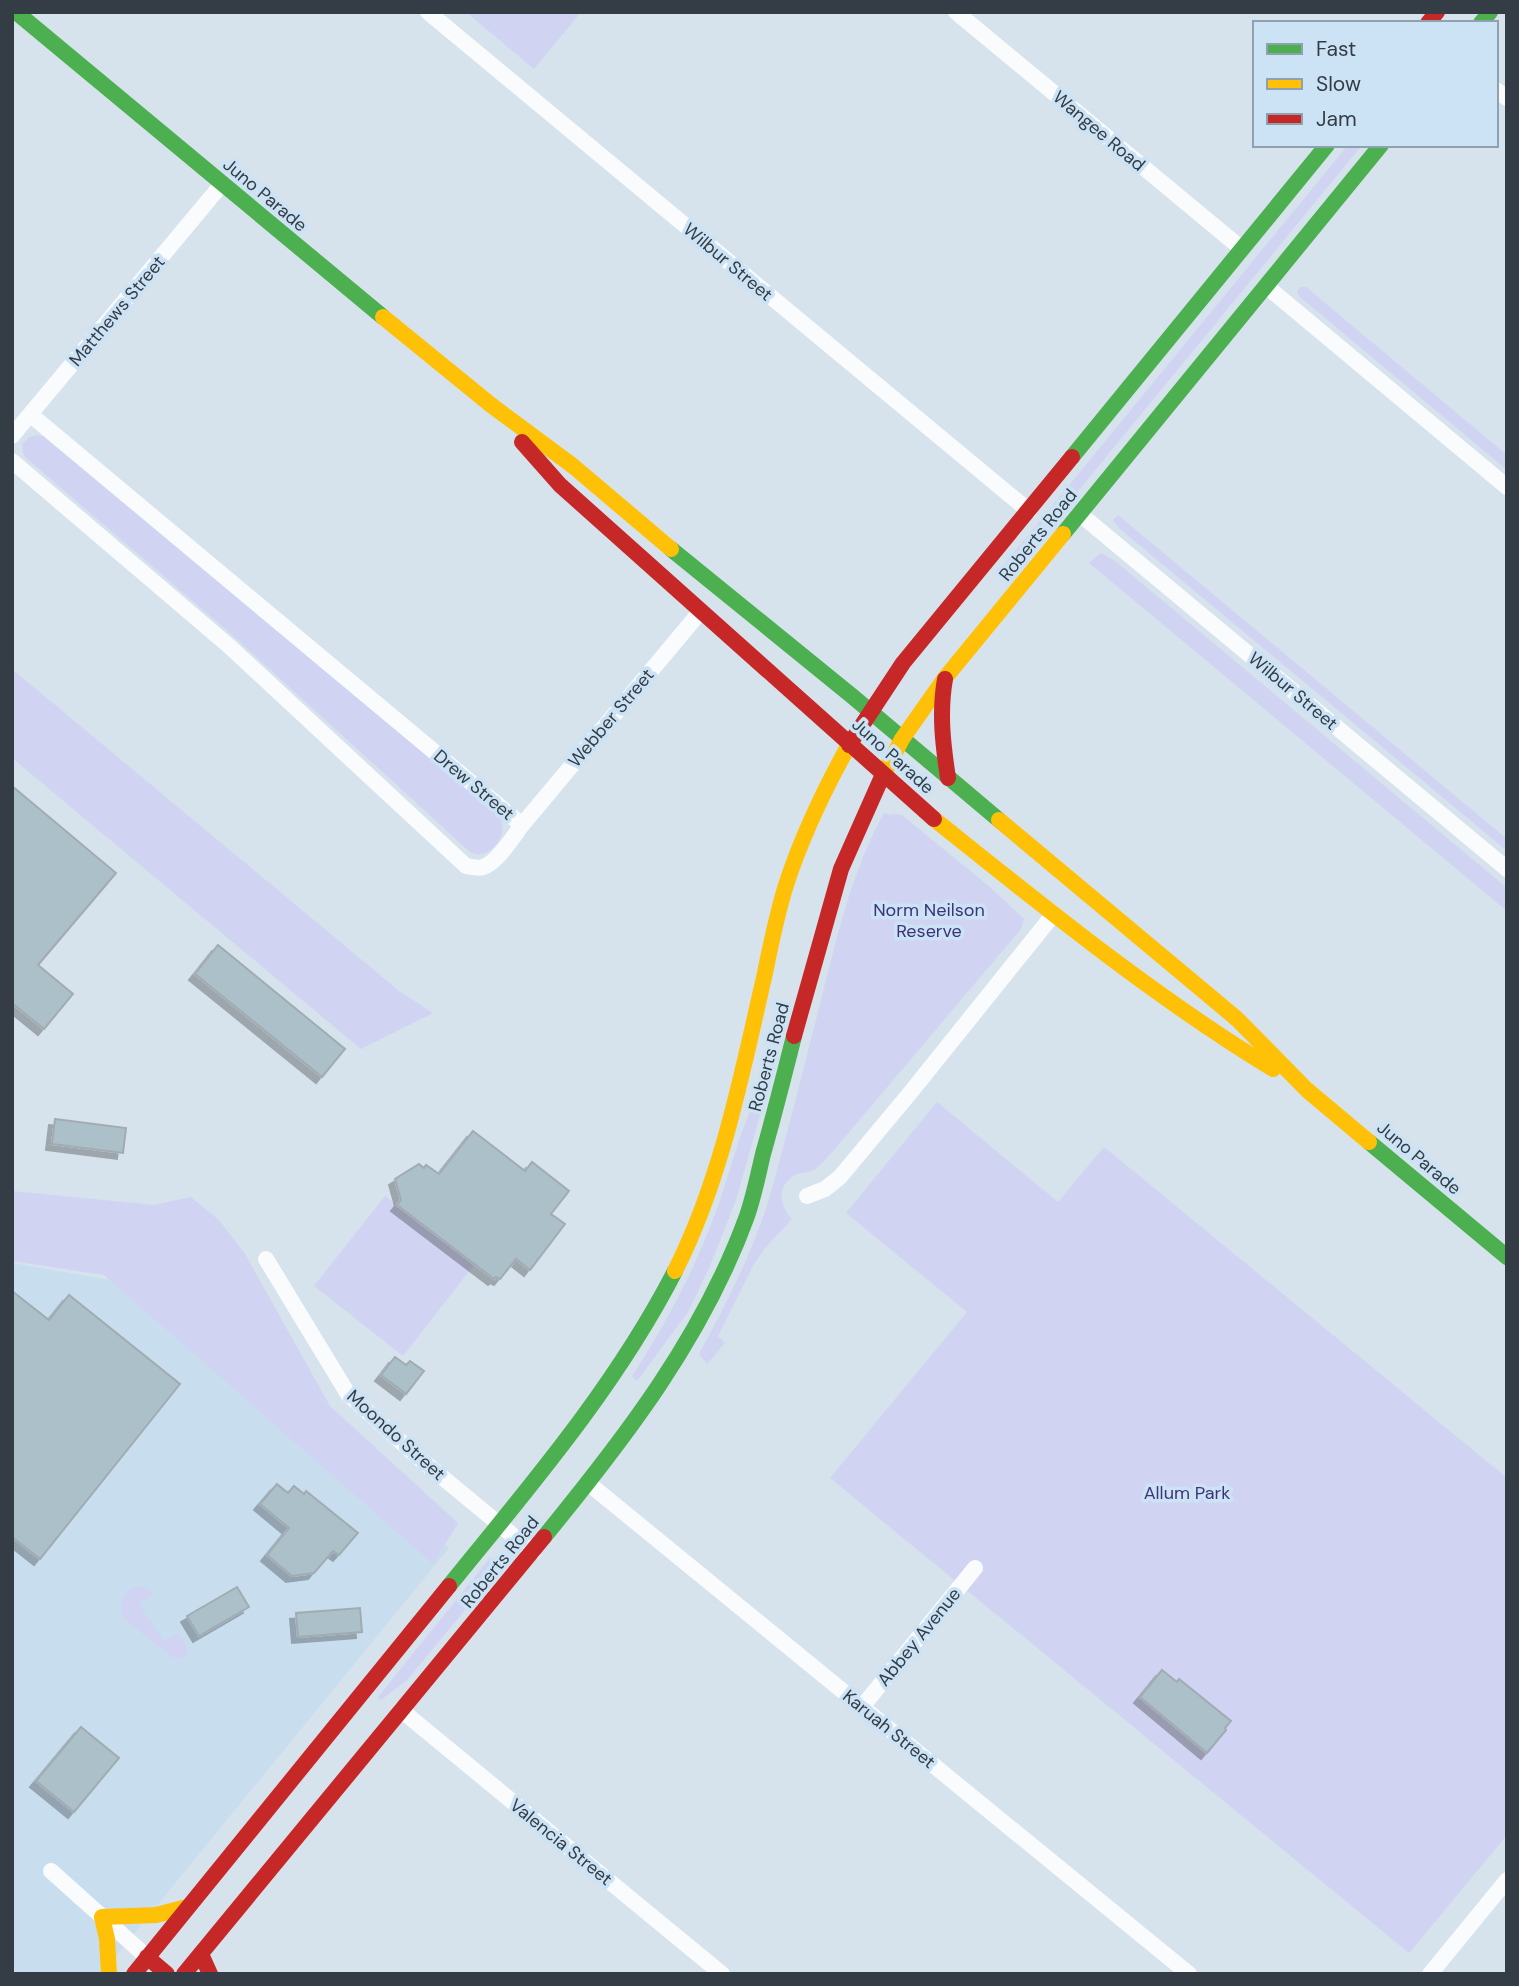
<svg xmlns="http://www.w3.org/2000/svg" width="1519" height="1986" font-family="'DM Sans',sans-serif">
	<style>
		.built { fill: #c8deef }
		.green { fill: #d0d4f2 }
		.building { fill: #acc0c9; stroke: #a1acb2; stroke-width: 2; filter: url(#shadow) }
		.lines { fill: none; stroke-linecap: round; stroke-linejoin: round }
		.street { stroke: #f9fbfc; stroke-width: 16 }
		.fast { stroke: #4caf50; stroke-width: 16 }
		.slow { stroke: #ffc107; stroke-width: 16 }
		.jam { stroke: #c62828; stroke-width: 16 }
		.labels { text-anchor: middle; stroke-width: 7; stroke-linejoin: round; paint-order: stroke }
		.street-label { font-size: 18px; fill: #343d45; stroke: #cce3f6 }
		.park-label { font-size: 18px; fill: #3f3378; stroke: #cce3f6 }
	</style>
	<defs>
		<filter id="shadow"><feDropShadow dx="-6" dy="6" stdDeviation="0" flood-color="#0004"/></filter>
	</defs>
	<rect width="100%" height="100%" fill="#d6e2ec"/>
	<!-- built -->
	<path class="built" d="M 12,1263 L 116,1281 L 281,1410 L 449,1548 L 101,1974 L 12,1974 Z"/>
	<!-- green -->
	<path class="green" d="M 466,12 L 581,12 L 534,69 Z
		M 1348,145 L 1362,145 L 1046,530 L 1006,569 L 1003,566 Z
		M 1300,287 L 1306,287 L 1507,455 L 1507,470 L 1300,297 L 1297,292 Z
		M 38,435 L 44,437 L 500,817 C 511,834 487,864 469,851 L 230,633 L 25,457 L 23,453 L 22,444 L 29,437 Z
		M 1118,515 L 1507,839 L 1507,851 L 1120,529 L 1113,520 Z
		M 1101,553 L 1115,561 L 1507,888 L 1507,911 L 1089,563 Z
		M 12,669 L 399,991 L 433,1013 L 361,1049 L 12,758 Z
		M 884,813 L 889,815 L 894,814 L 902,815 L 991,888 L 1024,919 L 1021,929 L 834,1150 C 828,1156 821,1165 814,1170 C 808,1173 799,1172 793,1176 C 776,1188 780,1207 792,1219 L 765,1248 L 754,1264 L 718,1336 L 725,1343 L 707,1364 L 699,1354 C 730,1298 759,1239 775,1178 C 792,1115 808,1051 824,988 C 839,928 854,867 884,813 Z
		M 937,1102 L 1058,1202 L 1104,1147 L 1507,1478 L 1507,1835 L 1409,1953 L 830,1478 L 967,1312 L 846,1213 Z
		M 751,1109 L 761,1112 L 736,1200 L 710,1266 L 688,1312 L 637,1381 L 632,1376 C 663,1329 689,1280 710,1227 C 726,1189 734,1148 751,1109 Z
		M 12,1191 L 154,1205 L 191,1197 L 219,1220 L 245,1254 L 330,1406 L 458,1523 L 433,1564 L 104,1275 L 12,1261 Z
		M 385,1196 L 474,1265 L 403,1356 L 314,1286 Z
		M 490,1558 L 491,1558 L 493,1561 L 481,1588 L 465,1610 L 407,1680 L 381,1700 L 378,1697 Z
		M 139,1586 L 148,1589 L 154,1594 L 139,1604 L 164,1641 L 178,1633 L 186,1644 L 188,1652 C 184,1660 179,1660 172,1657 L 124,1619 L 122,1615 L 121,1604 L 123,1598 L 130,1589 Z"/>
	<!-- building -->
	<path class="building" d="M 12,786 L 116,873 L 38,965 L 73,994 L 44,1029 L 12,1003 Z
		M 218,945 L 345,1049 L 322,1077 L 195,974 Z
		M 55,1119 L 126,1128 L 123,1153 L 52,1144 Z
		M 473,1131 L 525,1171 L 532,1162 L 569,1191 L 551,1214 L 565,1224 L 530,1270 L 516,1259 L 500,1279 L 496,1277 L 494,1279 L 397,1205 L 401,1200 L 395,1179 L 419,1164 L 424,1168 L 426,1165 L 439,1174 Z
		M 12,1291 L 49,1320 L 69,1295 L 180,1384 L 40,1559 L 12,1537 Z
		M 395,1357 L 406,1365 L 410,1361 L 424,1371 L 406,1394 L 381,1375 Z
		M 277,1484 L 288,1493 L 294,1486 L 304,1494 L 306,1491 L 358,1533 L 339,1555 L 333,1551 L 314,1573 L 292,1576 L 267,1555 L 289,1528 L 260,1504 Z
		M 237,1587 L 249,1607 L 199,1636 L 187,1616 Z
		M 360,1608 L 362,1632 L 298,1637 L 296,1613 Z
		M 1162,1670 L 1177,1682 L 1179,1679 L 1231,1721 L 1225,1728 L 1226,1730 L 1207,1753 L 1140,1697 Z
		M 81,1727 L 119,1758 L 74,1812 L 36,1781 Z"/>
	<g class="lines">
		<!-- street -->
		<path class="street" d="M 428,12 L 1029,511
			M 956,12 L 1242,249
			M 1496,90 L 1507,98
			M 1266,286 L 1507,487
			M 31,415 L 522,825
			M 12,436 L 222,184
			M 12,461 L 229,646 L 466,866 C 472,867 478,869 483,867 C 497,863 513,837 522,825 L 701,611
			M 1080,514 L 1507,869
			M 807,1196 L 825,1189 L 840,1177 L 910,1093 L 1053,915
			M 266,1259 L 348,1394 L 419,1458 L 533,1552
			M 588,1483 L 1189,1974
			M 862,1707 L 975,1568
			M 401,1710 L 722,1974
			M 51,1871 L 147,1957
			M 1430,1974 L 1507,1880"/>
		<!-- fast -->
		<path class="fast" d="M 16,12 L 383,317
			M 1481,23 L 1490,12
			M 1072,457 L 1327,145
			M 1063,534 L 1381,145
			M 671,549 L 852,696 L 999,820
			M 1369,1142 L 1507,1257
			M 544,1537 C 625,1438 703,1337 747,1216 C 754,1196 758,1175 763,1154 C 774,1115 784,1076 794,1036
			M 449,1586 C 530,1486 616,1386 675,1271"/>
		<!-- slow -->
		<path class="slow" d="M 383,317 L 491,405 L 573,466 L 671,549
			M 881,779 L 902,739 L 945,678 L 1063,534
			M 934,819 C 1044,907 1153,996 1273,1069
			M 999,820 L 1237,1019 L 1307,1090 L 1369,1142
			M 675,1271 C 722,1178 742,1073 765,973 C 771,943 777,914 786,885 C 802,836 824,790 849,745
			M 109,1974 L 107,1939 L 102,1917 L 156,1915 L 187,1907"/>
		<!-- jam -->
		<path class="jam" d="M 1428,23 L 1437,12
			M 522,442 L 560,485 L 934,819
			M 945,679 C 939,713 943,745 948,778
			M 849,745 L 903,663 L 1072,457
			M 794,1036 L 841,869 L 881,779
			M 201,1954 L 210,1974
			M 147,1957 L 167,1974
			M 134,1974 L 449,1586
			M 184,1974 L 544,1537"/>
	</g>
	<g class="labels">
		<!-- street labels -->
		<g class="street-label">
			<text transform="translate(1099 131) rotate(40)" y="6">Wangee Road</text>
			<text transform="translate(265 195) rotate(40)" y="6">Juno Parade</text>
			<text transform="translate(728 262) rotate(40)" y="6">Wilbur Street</text>
			<text transform="translate(117 311) rotate(-50)" y="6">Matthews Street</text>
			<text transform="translate(1038 535) rotate(-51)" y="6">Roberts Road</text>
			<text transform="translate(1293 691) rotate(40)" y="6">Wilbur Street</text>
			<text transform="translate(611 718) rotate(-50)" y="6">Webber Street</text>
			<text transform="translate(893 756) rotate(42)" y="6">Juno Parade</text>
			<text transform="translate(474 785) rotate(40)" y="6">Drew Street</text>
			<text transform="translate(769 1057) rotate(-75)" y="6">Roberts Road</text>
			<text transform="translate(1419 1158) rotate(40)" y="6">Juno Parade</text>
			<text transform="translate(396 1435) rotate(42)" y="6">Moondo Street</text>
			<text transform="translate(500 1562) rotate(-51)" y="6">Roberts Road</text>
			<text transform="translate(919 1637) rotate(-51)" y="6">Abbey Avenue</text>
			<text transform="translate(889 1729) rotate(39)" y="6">Karuah Street</text>
			<text transform="translate(561 1842) rotate(39)" y="6">Valencia Street</text>
		</g>
		<!-- park labels -->
		<g class="park-label">
			<text x="929" y="916">Norm Neilson<tspan x="929" dy="21">Reserve</tspan></text>
			<text x="1187" y="1499">Allum Park</text>
		</g>
	</g>
	<!-- border -->
	<rect width="1519" height="1986" fill="none" stroke="#343d45" stroke-width="28"/>
	<!-- legend -->
	<rect x="1253" y="21" width="245" height="126" fill="#cce3f6" stroke="#8fa1af" stroke-width="2"/>
	<rect x="1267" y="44" width="35" height="10" fill="#4caf50" stroke="#8fa1af" stroke-width="2"/>
	<text x="1316" y="56" font-size="21" fill="#343d45">Fast</text>
	<rect x="1267" y="79" width="35" height="10" fill="#ffc107" stroke="#8fa1af" stroke-width="2"/>
	<text x="1316" y="91" font-size="21" fill="#343d45">Slow</text>
	<rect x="1267" y="114" width="35" height="10" fill="#c62828" stroke="#8fa1af" stroke-width="2"/>
	<text x="1316" y="126" font-size="21" fill="#343d45">Jam</text>
</svg>
